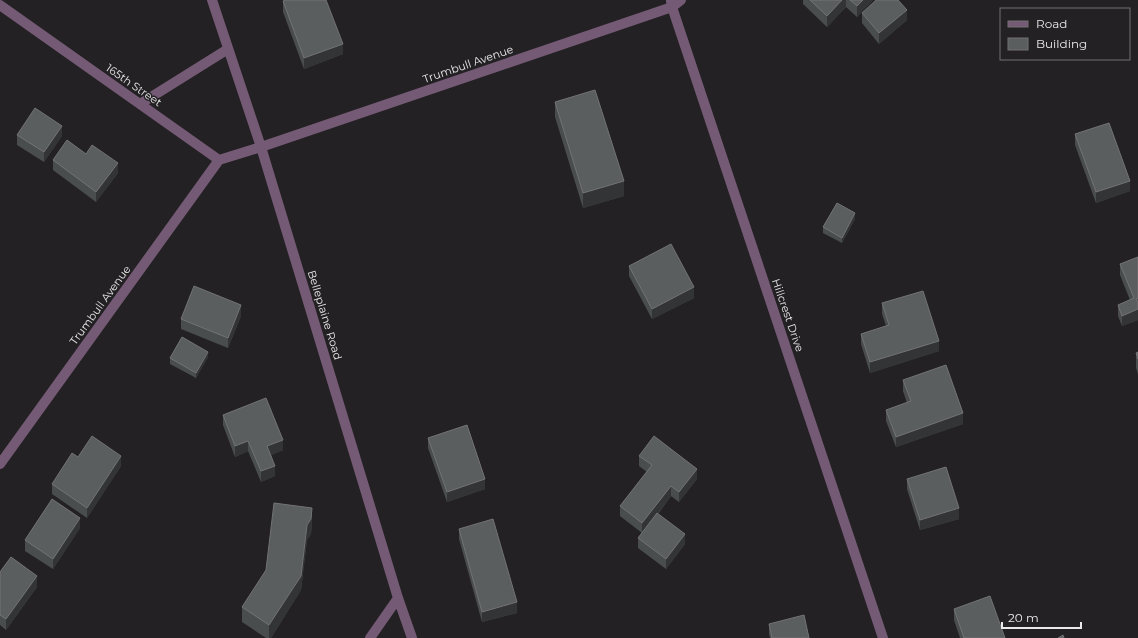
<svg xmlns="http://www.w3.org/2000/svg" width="1138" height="638" font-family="Montserrat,sans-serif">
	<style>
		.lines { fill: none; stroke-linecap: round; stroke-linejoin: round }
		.minor { stroke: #755a75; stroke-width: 10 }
		.wall { fill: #4a4d4e }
		.shaded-wall { fill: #333436 }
		.building { fill: #5b5e5f; stroke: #727374 }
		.labels { text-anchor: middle; stroke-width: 3; stroke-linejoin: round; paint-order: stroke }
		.street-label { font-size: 11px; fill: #eae9ea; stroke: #232123 }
	</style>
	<rect width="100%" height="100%" fill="#232123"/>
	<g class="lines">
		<!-- minor -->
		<path class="minor" d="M 212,0 L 261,147 L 398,598 L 412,638
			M 671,1 L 672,7 L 883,638
			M 0,5 L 219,160 L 261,147 L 672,7 L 681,0
			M 140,104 L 228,49
			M 0,464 L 219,160
			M 370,638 L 398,598"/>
	</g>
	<!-- wall -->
	<path class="wall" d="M 803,0 L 873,0 L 857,17 L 846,7 L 827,27 L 803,4 Z
		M 283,1 L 343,54 L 304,69 L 283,12 Z
		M 862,13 L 907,20 L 879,44 L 862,23 Z
		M 555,102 L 624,196 L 583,208 L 555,117 Z
		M 1075,134 L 1130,191 L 1096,203 L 1075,145 Z
		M 17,135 L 62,136 L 44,162 L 17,145 Z
		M 86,154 L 118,173 L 96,202 L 53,170 L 53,160 Z
		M 855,219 L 842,243 L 823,233 L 823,227 Z
		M 1138,257 L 1138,320 L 1122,326 L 1118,316 L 1118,305 L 1130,300 L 1120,275 L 1120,264 Z
		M 629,266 L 694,298 L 652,319 L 629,276 Z
		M 882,303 L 939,351 L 870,373 L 861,344 L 861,334 L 886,326 L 882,314 Z
		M 241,316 L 228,348 L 181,329 L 181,319 Z
		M 1138,352 L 1138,374 L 1136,368 L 1136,353 Z
		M 208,357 L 196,378 L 170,364 L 170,358 Z
		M 903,380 L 963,424 L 896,447 L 886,421 L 886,410 L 907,403 L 903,391 Z
		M 223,415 L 283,450 L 271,455 L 275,476 L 261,482 L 248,451 L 235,457 L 223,425 Z
		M 428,438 L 485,489 L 447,502 L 428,448 Z
		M 639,456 L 697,479 L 679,502 L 671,496 L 658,514 L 685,544 L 666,569 L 638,548 L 638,538 L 642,533 L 620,516 L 620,506 L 647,472 L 639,466 Z
		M 78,457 L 121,466 L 87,518 L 52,494 L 52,484 Z
		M 907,479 L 959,519 L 920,530 L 907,489 Z
		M 312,523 L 311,534 L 307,540 L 301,590 L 271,638 L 266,638 L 242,622 L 242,607 Z
		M 80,528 L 53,569 L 25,551 L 25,540 Z
		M 459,529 L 517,613 L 482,622 L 459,539 Z
		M 0,572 L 37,587 L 6,630 L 0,625 Z
		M 954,609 L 1005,638 L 960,638 L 954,620 Z
		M 769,624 L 809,638 L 770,638 L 769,634 Z"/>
	<!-- shaded-wall -->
	<path class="shaded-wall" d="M 842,0 L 846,0 L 846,7 L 827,27 L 827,16 Z
		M 863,0 L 873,0 L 857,17 L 857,6 Z
		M 907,10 L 907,20 L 879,44 L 879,33 Z
		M 343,44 L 343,54 L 304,69 L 304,58 Z
		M 62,126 L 62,136 L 44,162 L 44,152 Z
		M 118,163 L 118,173 L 96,202 L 96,192 Z
		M 624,181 L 624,196 L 583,208 L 583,193 Z
		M 1130,181 L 1130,191 L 1096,203 L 1096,192 Z
		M 855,213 L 855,219 L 842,243 L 842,238 Z
		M 694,287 L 694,298 L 652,319 L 652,309 Z
		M 241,305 L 241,316 L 228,348 L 228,338 Z
		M 1138,309 L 1138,320 L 1122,326 L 1122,316 Z
		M 939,341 L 939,351 L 870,373 L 870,362 Z
		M 208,352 L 208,357 L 196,378 L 196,373 Z
		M 963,413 L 963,424 L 896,447 L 896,437 Z
		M 283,440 L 283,450 L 267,457 L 267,446 Z
		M 248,441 L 248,451 L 235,457 L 235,446 Z
		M 121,456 L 121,466 L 87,518 L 87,508 Z
		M 275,466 L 275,476 L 261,482 L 261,471 Z
		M 697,469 L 697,479 L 679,502 L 679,492 Z
		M 485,479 L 485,489 L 447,502 L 447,492 Z
		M 671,486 L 671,496 L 642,534 L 642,523 Z
		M 312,508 L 312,523 L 311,534 L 307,540 L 301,590 L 271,638 L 269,638 L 269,625 L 307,525 Z
		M 959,508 L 959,519 L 920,530 L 920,520 Z
		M 80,518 L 80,528 L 53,569 L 53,559 Z
		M 685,534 L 685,544 L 666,569 L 666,559 Z
		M 37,576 L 37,587 L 6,630 L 6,619 Z
		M 517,602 L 517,613 L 482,622 L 482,612 Z"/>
	<!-- building -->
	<path class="building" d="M 286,0 L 326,0 L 343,44 L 304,58 L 283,1 Z
		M 810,0 L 842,0 L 827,16 Z
		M 850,0 L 863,0 L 857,6 Z
		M 876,0 L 898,0 L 907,10 L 879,33 L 862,13 Z
		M 595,90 L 624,181 L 583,193 L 555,102 Z
		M 35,108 L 62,126 L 44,152 L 17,135 Z
		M 1109,123 L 1130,181 L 1096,192 L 1075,134 Z
		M 67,140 L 86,154 L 92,145 L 118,163 L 96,192 L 53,160 Z
		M 837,203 L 855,213 L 842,238 L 823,227 Z
		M 671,244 L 694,287 L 652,309 L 629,266 Z
		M 1138,257 L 1138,298 L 1136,299 L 1138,302 L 1138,309 L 1122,316 L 1118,305 L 1134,298 L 1120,264 Z
		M 194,286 L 241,305 L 228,338 L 181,319 Z
		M 923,291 L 939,341 L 870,362 L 861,334 L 889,325 L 882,303 Z
		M 182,337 L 208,352 L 196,373 L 170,358 Z
		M 1138,352 L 1138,359 L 1136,353 Z
		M 946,365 L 963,413 L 896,437 L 886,410 L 911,401 L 903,380 Z
		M 266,398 L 283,440 L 267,446 L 275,466 L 261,471 L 248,441 L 235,446 L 223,415 Z
		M 467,425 L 485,479 L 447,492 L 428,438 Z
		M 92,436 L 121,456 L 87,508 L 52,484 L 72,453 L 78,457 Z
		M 654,436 L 697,469 L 679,492 L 671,486 L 642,523 L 620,506 L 652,465 L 639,456 Z
		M 946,467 L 959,508 L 920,520 L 907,479 Z
		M 52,499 L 80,518 L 53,559 L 25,540 Z
		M 274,503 L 312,508 L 311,519 L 307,525 L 301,576 L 269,625 L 242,607 L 266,570 Z
		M 657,513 L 685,534 L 666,559 L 638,538 Z
		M 493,519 L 517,602 L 482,612 L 459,529 Z
		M 11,557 L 37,576 L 6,619 L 0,615 L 0,572 Z
		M 990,596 L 1005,638 L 964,638 L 954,609 Z
		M 804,615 L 809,638 L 772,638 L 769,624 Z
		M 1063,635 L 1064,638 L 1058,638 Z"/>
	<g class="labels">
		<!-- street labels -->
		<g class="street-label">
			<text transform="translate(468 64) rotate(-19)" y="4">Trumbull Avenue</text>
			<text transform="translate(134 85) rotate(35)" y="4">165th Street</text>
			<text transform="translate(100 305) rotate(-54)" y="4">Trumbull Avenue</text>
			<text transform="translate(325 315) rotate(73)" y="4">Belleplaine Road</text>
			<text transform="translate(788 315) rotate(71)" y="4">Hillcrest Drive</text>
		</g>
	</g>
	<!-- legend -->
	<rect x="1000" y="8" width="130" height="52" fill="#232123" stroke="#737173"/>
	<rect x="1008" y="21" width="20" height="6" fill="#755a75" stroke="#737173"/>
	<text x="1036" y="28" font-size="12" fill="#eae9ea">Road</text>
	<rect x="1008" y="38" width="20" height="12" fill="#5b5e5f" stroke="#737173"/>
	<text x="1036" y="48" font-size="12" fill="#eae9ea">Building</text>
	<!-- scale -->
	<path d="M1002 622v6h79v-6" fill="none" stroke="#eae9ea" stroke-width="2"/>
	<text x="1008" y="622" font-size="12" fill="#eae9ea" stroke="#232123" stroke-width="3" paint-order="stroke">20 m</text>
</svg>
